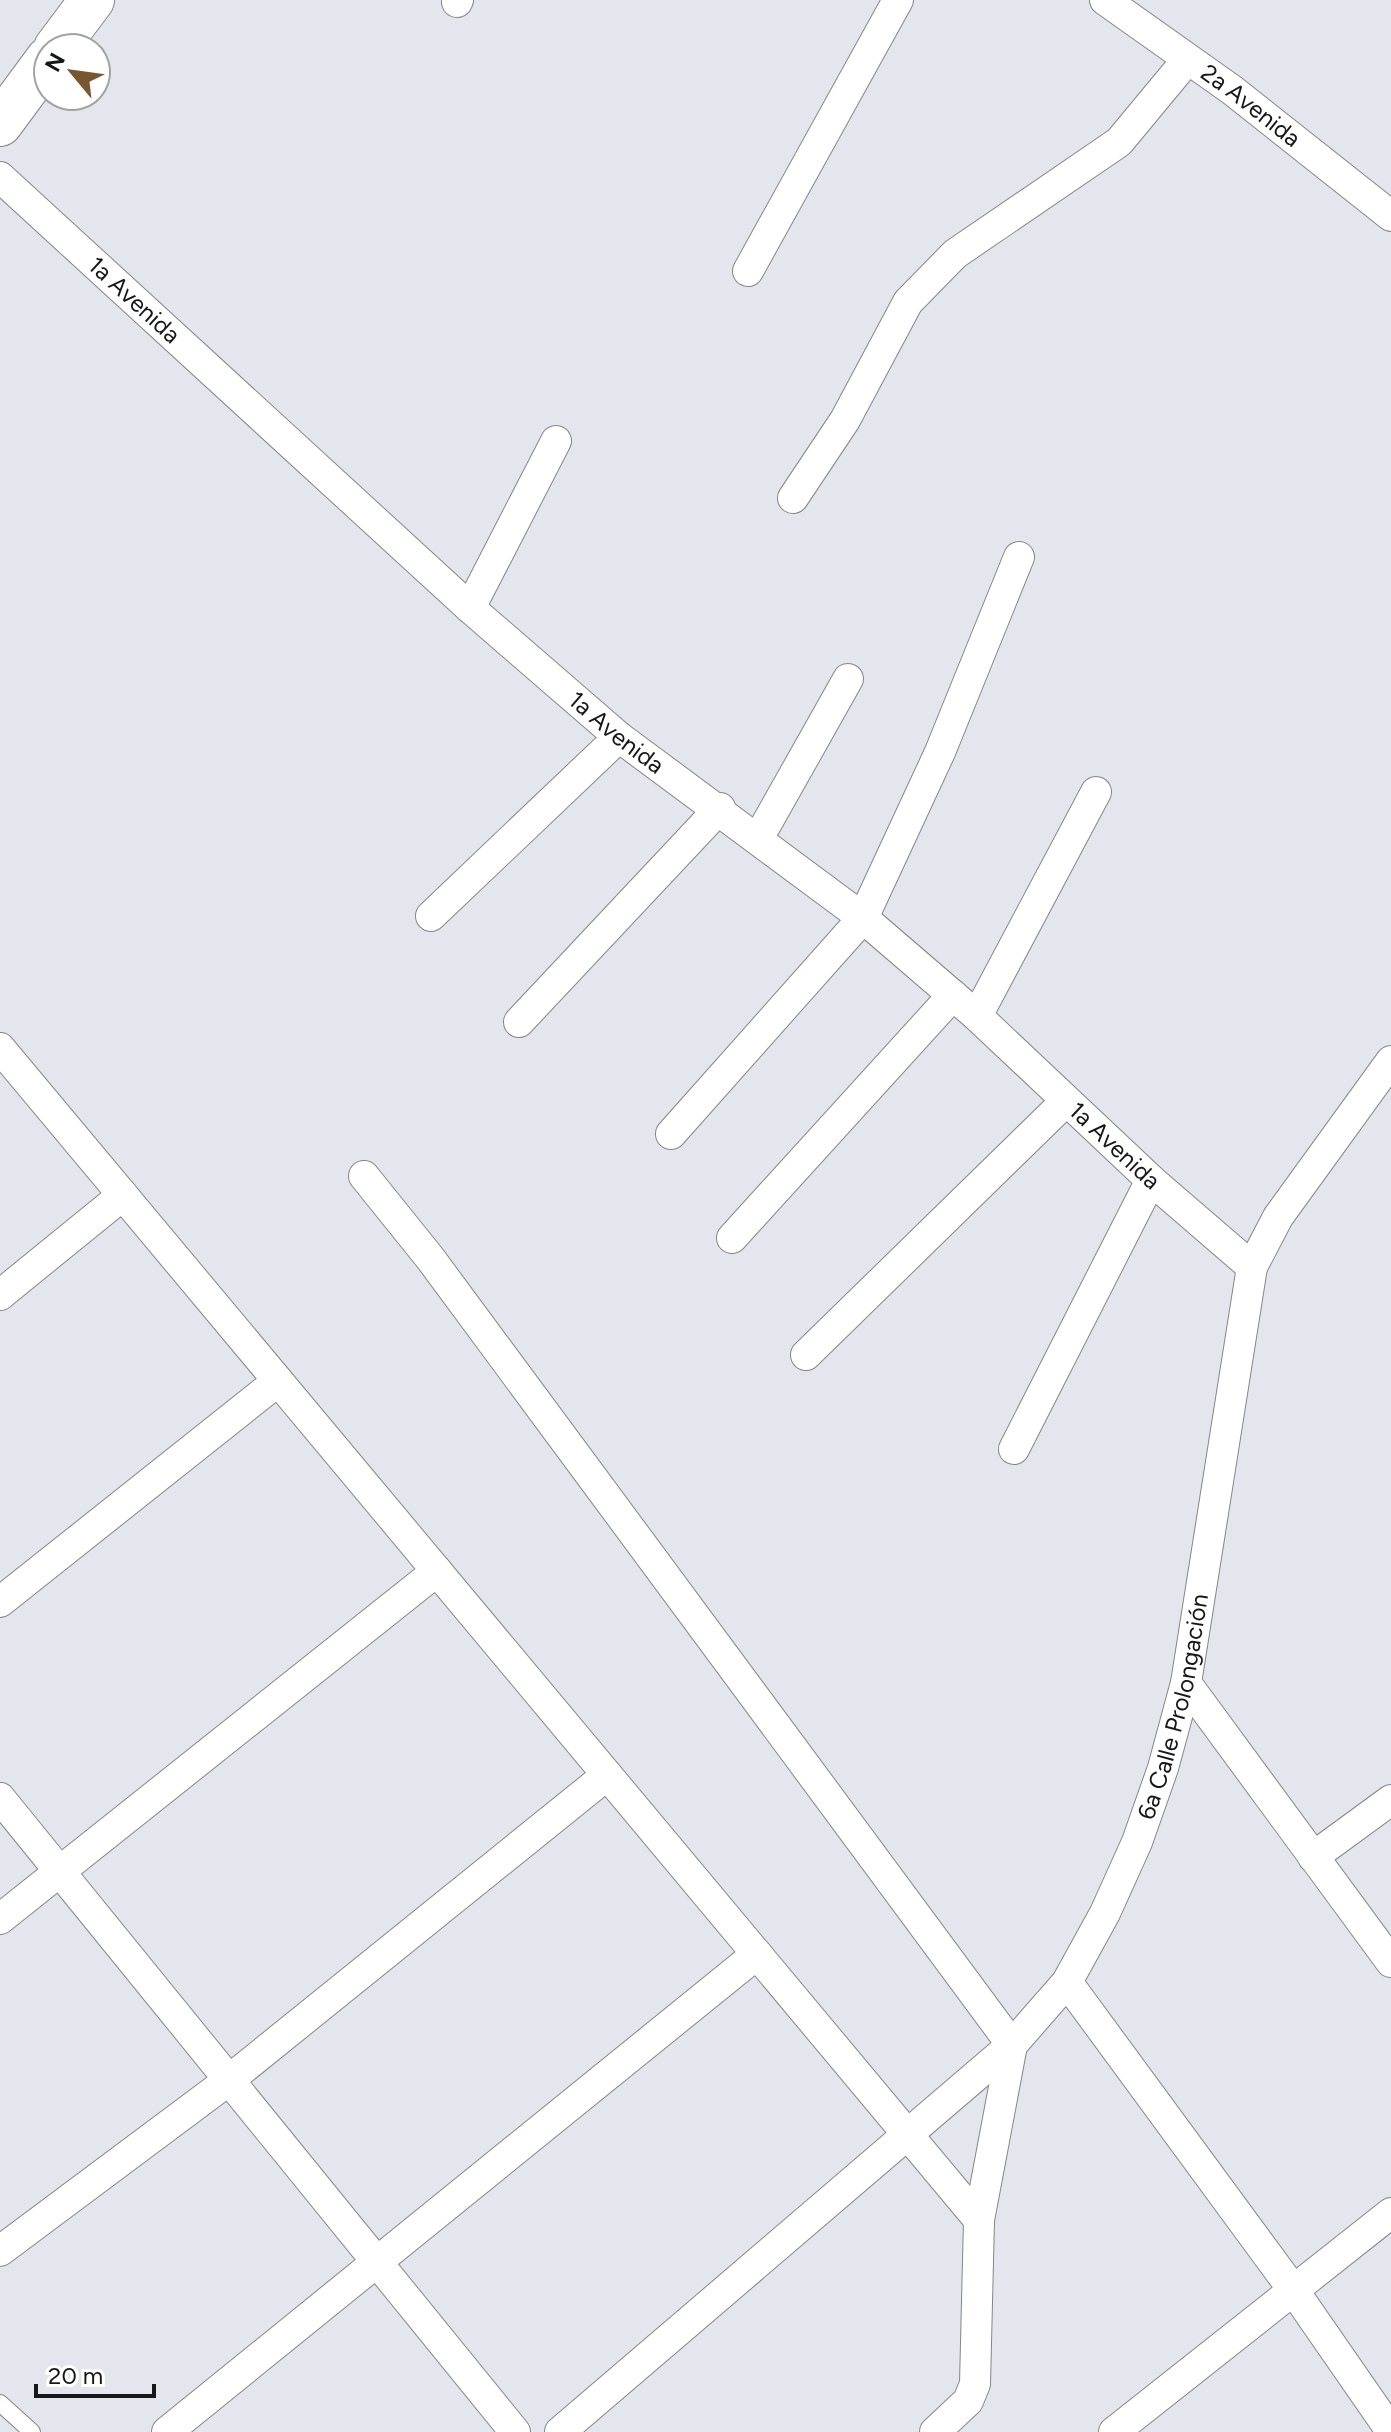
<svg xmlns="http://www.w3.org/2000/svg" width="1391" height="2432" font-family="Figtree,sans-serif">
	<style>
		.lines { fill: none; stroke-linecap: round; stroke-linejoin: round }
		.lane-casing { stroke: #84868c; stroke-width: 18 }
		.street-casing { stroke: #84868c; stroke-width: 32 }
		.secondary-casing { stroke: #84868c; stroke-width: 46 }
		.lane { stroke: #fff; stroke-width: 16 }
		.street { stroke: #fff; stroke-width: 30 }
		.secondary { stroke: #fff; stroke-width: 44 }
		.labels { text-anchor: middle; stroke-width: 8; stroke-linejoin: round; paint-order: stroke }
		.street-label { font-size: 24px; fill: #161719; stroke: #fff }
	</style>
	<rect width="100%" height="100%" fill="#e3e6ec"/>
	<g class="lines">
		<!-- lane casing -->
		<g class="lane-casing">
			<path id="lane" d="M 0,2403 L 32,2432"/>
		</g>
		<!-- street casing -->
		<g class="street-casing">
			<g id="street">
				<path id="s1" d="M 1105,0 L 1232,90 L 1391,216"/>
				<path d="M 457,2 L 458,0"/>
				<path id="s2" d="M 0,177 L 470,608 L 619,737 L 863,918 L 977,1016 L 1151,1180 L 1252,1267"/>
				<path d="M 748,271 L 898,0"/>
				<path d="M 793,498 L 845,420 L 908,302 L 955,254 L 1119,142 L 1187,60"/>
				<path d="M 470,608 L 556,441"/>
				<path d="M 759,837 L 848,679"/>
				<path d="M 431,916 L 619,737"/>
				<path d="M 977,1016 L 1096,792"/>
				<path d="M 519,1022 L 720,808"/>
				<path d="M 0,1048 L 979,2220"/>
				<path d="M 671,1134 L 863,918 L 940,752 L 1019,557"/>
				<path d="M 364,1176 L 430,1258 L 1012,2045"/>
				<path d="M 732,1238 L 953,995"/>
				<path d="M 0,1295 L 123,1195"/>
				<path d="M 806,1355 L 1066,1101"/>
				<path d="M 1014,1449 L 1151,1180"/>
				<path d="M 0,1602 L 278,1381"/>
				<path d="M 1186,1683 L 1391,1962"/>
				<path d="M 0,1798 L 515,2432"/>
				<path d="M 1313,1857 L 1391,1800"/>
				<path d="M 0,1919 L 437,1571"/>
				<path d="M 1067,1982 L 1294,2291 L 1391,2431"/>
				<path d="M 0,2251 L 229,2080 L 607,1775"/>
				<path d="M 167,2432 L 757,1954"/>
				<path id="s3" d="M 560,2432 L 1012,2045 L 1067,1982 L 1105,1913 L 1137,1842 L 1163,1768 L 1186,1683 L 1252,1267 L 1278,1217 L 1391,1061"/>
				<path d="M 935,2432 L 968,2401 L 975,2384 L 979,2220 L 1012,2045"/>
				<path d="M 1114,2432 L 1391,2213"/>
			</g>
		</g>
		<!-- secondary casing -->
		<g class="secondary-casing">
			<path id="secondary" d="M 56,48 L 92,0
				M 0,124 L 48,59"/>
		</g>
		<!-- lane -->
		<use href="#lane" class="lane"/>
		<!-- street -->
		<use href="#street" class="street"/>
		<!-- secondary -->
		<use href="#secondary" class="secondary"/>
	</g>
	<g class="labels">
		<!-- street labels -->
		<g class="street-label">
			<text dy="8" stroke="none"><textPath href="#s1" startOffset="180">2a Avenida</textPath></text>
			<text dy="8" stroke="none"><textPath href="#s2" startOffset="182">1a Avenida</textPath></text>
			<text dy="8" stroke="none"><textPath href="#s2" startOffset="830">1a Avenida</textPath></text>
			<text dy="8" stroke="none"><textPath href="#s2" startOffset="1478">1a Avenida</textPath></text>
			<text dy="8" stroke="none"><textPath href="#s3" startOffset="976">6a Calle Prolongación</textPath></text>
		</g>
	</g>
	<!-- north arrow -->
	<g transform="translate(72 72) rotate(299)"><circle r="38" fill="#ffffff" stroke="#a2a2a3" stroke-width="2"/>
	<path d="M0-6L14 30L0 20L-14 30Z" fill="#79562f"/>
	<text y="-12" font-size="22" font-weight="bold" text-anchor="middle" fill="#161719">N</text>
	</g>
	<!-- scale -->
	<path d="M36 2384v12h118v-12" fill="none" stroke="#161719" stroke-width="4"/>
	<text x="48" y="2384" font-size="24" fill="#161719" stroke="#ffffff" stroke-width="6" paint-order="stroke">20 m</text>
</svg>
